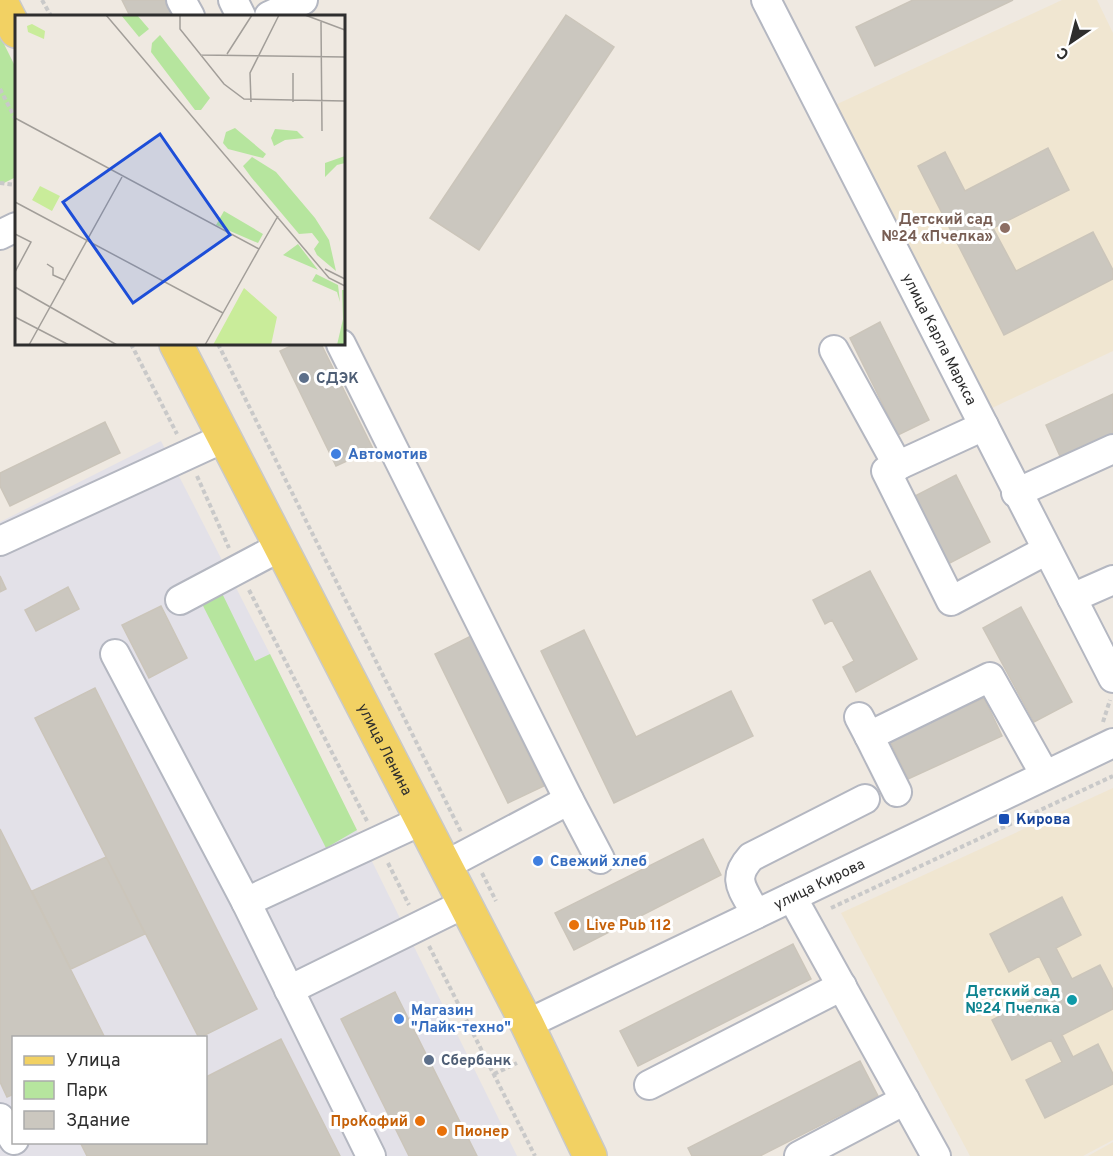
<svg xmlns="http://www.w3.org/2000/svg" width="1113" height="1156" font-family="Overpass,sans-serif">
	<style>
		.industrial { fill: #e3e1e8; fill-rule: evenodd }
		.education { fill: #f0e6d1 }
		.green { fill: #b6e59e }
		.building { fill: #cbc7bf; stroke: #cbc5ba; stroke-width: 1.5 }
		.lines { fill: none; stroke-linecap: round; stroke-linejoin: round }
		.minor-casing { stroke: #b4b7c1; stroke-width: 32 }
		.major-casing { stroke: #c9c9c9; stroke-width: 36 }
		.path { stroke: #c9c9c9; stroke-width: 4; stroke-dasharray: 4.5 3; stroke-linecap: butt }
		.minor { stroke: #fff; stroke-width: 28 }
		.major { stroke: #f2d163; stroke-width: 33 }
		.education-dot { fill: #8d6e63; stroke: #fff; stroke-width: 2 }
		.service-dot { fill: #5c6f8a; stroke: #fff; stroke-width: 2 }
		.shop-dot { fill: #3f7fe0; stroke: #fff; stroke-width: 2 }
		.transit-dot { fill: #1a4fb4; stroke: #fff; stroke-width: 2 }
		.food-dot { fill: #e8710a; stroke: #fff; stroke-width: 2 }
		.culture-dot { fill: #0f9aa8; stroke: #fff; stroke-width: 2 }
		.labels { text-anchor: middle; stroke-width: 6; stroke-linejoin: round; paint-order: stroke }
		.education-label { font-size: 15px; font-weight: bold; fill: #785e54; stroke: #fff; text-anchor: end }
		.street-label { font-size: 15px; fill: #2e2e2e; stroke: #fff }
		.service-label { font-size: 15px; font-weight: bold; fill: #4e5e75; stroke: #fff; text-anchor: start }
		.shop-label { font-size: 15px; font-weight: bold; fill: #366cbe; stroke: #fff; text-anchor: start }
		.transit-label { font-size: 15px; font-weight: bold; fill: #164399; stroke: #fff; text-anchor: start }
		.food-label { font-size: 15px; font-weight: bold; fill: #c56008; stroke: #fff; text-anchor: start }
		.culture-label { font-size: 15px; font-weight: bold; fill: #0d838f; stroke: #fff; text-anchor: end }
		.inset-road { fill: none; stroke: #a29e99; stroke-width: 1.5 }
		.view { fill: #1d4ed8; fill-opacity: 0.15; stroke: #1d4ed8; stroke-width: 3 }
		.inset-edge { fill: none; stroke: #2e2e2e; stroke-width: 3 }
	</style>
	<rect width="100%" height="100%" fill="#efe9e1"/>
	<!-- industrial -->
	<path class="industrial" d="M 161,441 L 270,654 L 517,1156 L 0,1156 L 0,522 ZM 14,1038 L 206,1038 L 206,1142 L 14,1142 Z"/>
	<!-- education -->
	<path class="education" d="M 1062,0 L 1097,0 L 1113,33 L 1113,351 L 990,409 L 833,106 Z
		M 1113,788 L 1113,1140 L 1083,1156 L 970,1156 L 841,913 Z
		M 1113,1142 L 1113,1156 L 1088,1156 Z"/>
	<!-- green -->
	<path class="green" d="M 0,36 L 16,68 L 16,177 L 0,185 Z
		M 219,587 L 255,661 L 270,654 L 357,830 L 326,848 L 199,598 Z"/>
	<!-- building -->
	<path class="building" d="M 122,0 L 166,0 L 174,16 L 130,16 Z
		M 913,0 L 1013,0 L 875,66 L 856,27 Z
		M 566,15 L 614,47 L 479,250 L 430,218 Z
		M 1048,148 L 1069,190 L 993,228 L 1016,271 L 1093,232 L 1113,270 L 1113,279 L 1004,335 L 918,166 L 945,152 L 965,191 Z
		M 880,322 L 929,420 L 898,435 L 850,338 Z
		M 295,344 L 321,344 L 373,449 L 336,466 L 280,351 Z
		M 1113,394 L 1113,442 L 1064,465 L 1046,425 Z
		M 105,422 L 120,453 L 10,506 L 0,486 L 0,473 Z
		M 956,475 L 990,542 L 946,565 L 911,498 Z
		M 870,571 L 917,659 L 856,692 L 843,667 L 854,661 L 832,620 L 825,624 L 813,600 Z
		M 0,576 L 6,589 L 0,592 Z
		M 68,587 L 79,609 L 36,631 L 25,610 Z
		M 161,606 L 187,658 L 149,678 L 122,625 Z
		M 1021,607 L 1072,702 L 1034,722 L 983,628 Z
		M 584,630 L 636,737 L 731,691 L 753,736 L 614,803 L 541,651 Z
		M 471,636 L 544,786 L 508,803 L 435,654 Z
		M 95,688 L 257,1009 L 199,1038 L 35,718 Z
		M 984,698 L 1002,736 L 908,779 L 890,741 Z
		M 0,829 L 105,1038 L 14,1038 L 14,1094 L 7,1097 L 0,1082 Z
		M 703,839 L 721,875 L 574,950 L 555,913 Z
		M 106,857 L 145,934 L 71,969 L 32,891 Z
		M 1062,897 L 1081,935 L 1056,948 L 1072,979 L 1100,965 L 1113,990 L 1113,1009 L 1062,1035 L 1073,1057 L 1098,1044 L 1113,1074 L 1113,1084 L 1045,1118 L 1026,1080 L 1062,1062 L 1051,1040 L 1012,1060 L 992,1020 L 1055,988 L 1039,956 L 1009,972 L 990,934 Z
		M 793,944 L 811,979 L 638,1066 L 620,1031 Z
		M 395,992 L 477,1156 L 409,1156 L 341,1019 Z
		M 281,1039 L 340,1156 L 87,1156 L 80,1142 L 206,1142 L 206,1077 Z
		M 860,1061 L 878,1096 L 760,1156 L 692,1156 L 688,1148 Z"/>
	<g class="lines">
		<!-- minor casing -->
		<g class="minor-casing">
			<g id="minor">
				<path d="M 181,0 L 190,16"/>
				<path d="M 233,0 L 241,16"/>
				<path id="s1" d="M 766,0 L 1113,678"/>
				<path d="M 269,16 L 303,0"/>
				<path d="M 0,235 L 16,227"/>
				<path d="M 341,344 L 569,800"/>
				<path d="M 834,350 L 898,466"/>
				<path d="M 984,426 L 886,471 L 951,601 L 1047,550"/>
				<path d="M 1016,493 L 1113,449"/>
				<path d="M 0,541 L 224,438"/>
				<path d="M 1072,598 L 1113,580"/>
				<path d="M 180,600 L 280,547"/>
				<path d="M 115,654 L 246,902 L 371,1156"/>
				<path d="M 859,717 L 869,736 L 990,677 L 1045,775"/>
				<path d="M 869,736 L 897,792"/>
				<path d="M 444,866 L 569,800 L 600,859"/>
				<path d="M 792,897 L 936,1156"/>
				<path d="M 246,902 L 421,821"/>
				<path d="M 756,914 C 744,890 730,880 751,857 L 865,799"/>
				<path d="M 289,990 L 464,904"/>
				<path id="s2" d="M 527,1024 L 1113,743"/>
				<path d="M 649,1085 L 842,986"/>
				<path d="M 0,1118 L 14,1140"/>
				<path d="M 799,1156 L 905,1100"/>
			</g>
		</g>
		<!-- major casing -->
		<g class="major-casing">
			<g id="major">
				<path d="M 0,0 L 16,31"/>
				<path id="s3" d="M 176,344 L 527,1024 L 590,1156"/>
			</g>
		</g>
		<!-- path -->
		<path class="path" d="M 42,0 L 51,16
			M 0,89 L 16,120
			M 0,183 L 16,185
			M 131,344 L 177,434
			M 218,344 L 461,832
			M 197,476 L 229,548
			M 249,590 L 367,821
			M 1103,722 L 1110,700
			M 388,863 L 409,905
			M 482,873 L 496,901
			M 831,908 L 1113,776
			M 429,946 L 535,1156
			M 494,1074 L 517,1063"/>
		<!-- minor -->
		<use href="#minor" class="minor"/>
		<!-- major -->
		<use href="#major" class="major"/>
	</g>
	<!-- markers -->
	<circle class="education-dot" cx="1005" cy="228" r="6"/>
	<g class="service-dot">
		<circle cx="304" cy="378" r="6"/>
		<circle cx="429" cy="1060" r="6"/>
	</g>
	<g class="shop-dot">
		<circle cx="336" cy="454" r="6"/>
		<circle cx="538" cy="861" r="6"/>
		<circle cx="399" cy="1019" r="6"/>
	</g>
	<rect class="transit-dot" x="998" y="813" width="12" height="12" rx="3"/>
	<g class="food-dot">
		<circle cx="574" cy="925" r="6"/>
		<circle cx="420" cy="1121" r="6"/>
		<circle cx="442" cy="1131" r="6"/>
	</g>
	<circle class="culture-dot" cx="1072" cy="1000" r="6"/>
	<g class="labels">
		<!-- education labels -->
		<g class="education-label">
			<text x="993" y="224">Детский сад<tspan x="993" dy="17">№24 «Пчелка»</tspan></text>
		</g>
		<!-- street labels -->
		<g class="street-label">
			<text dy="5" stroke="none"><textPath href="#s1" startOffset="381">улица Карла Маркса</textPath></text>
			<text dy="5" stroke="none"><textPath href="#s3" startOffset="456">улица Ленина</textPath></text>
			<text dy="5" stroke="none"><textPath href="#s2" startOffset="324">улица Кирова</textPath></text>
		</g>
		<!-- service labels -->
		<g class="service-label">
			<text x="316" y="383">СДЭК</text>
			<text x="441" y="1065">Сбербанк</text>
		</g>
		<!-- shop labels -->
		<g class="shop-label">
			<text x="348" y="459">Автомотив</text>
			<text x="550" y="866">Свежий хлеб</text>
			<text x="411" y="1015">Магазин<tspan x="411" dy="17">"Лайк-техно"</tspan></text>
		</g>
		<!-- transit labels -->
		<g class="transit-label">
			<text x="1016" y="824">Кирова</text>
		</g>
		<!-- food labels -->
		<g class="food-label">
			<text x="586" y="930">Live Pub 112</text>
			<text x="408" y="1126" text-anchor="end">ПроКофий</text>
			<text x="454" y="1136">Пионер</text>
		</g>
		<!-- culture labels -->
		<g class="culture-label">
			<text x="1060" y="996">Детский сад<tspan x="1060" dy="17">№24 Пчелка</tspan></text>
		</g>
	</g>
	<!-- overview -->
	<g transform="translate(15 15)">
		<rect width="330" height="330" fill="#efe9e1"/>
		<path d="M 106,0 L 122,0 L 134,14 L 124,22 ZM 145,20 L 195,83 L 186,95 L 180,95 L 136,37 L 137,28 ZM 220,113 L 251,139 L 248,143 L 213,134 L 208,128 L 211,117 ZM 260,114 L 282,116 L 289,123 L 270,125 L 259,131 L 256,123 ZM 330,141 L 330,148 L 322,150 L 310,162 L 310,148 ZM 237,142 L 261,157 L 300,203 L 314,225 L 321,256 L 302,240 L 299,234 L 304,227 L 297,218 L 284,219 L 236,162 L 228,151 ZM 209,196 L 248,219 L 243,228 L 201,210 ZM 283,229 L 303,255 L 268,240 ZM 301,259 L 323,270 L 325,287 L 322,277 L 297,266 ZM 327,275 L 330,275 L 330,323 L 329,330 L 322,330 L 328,304 Z" fill="#b6e59e"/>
		<path d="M 17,9 L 30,16 L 29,24 L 13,17 L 12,11 ZM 25,171 L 45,181 L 37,196 L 17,185 ZM 229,273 L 262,302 L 256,330 L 198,330 Z" fill="#c9ec9a"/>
		<path class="inset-road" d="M 91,0 L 314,263 L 330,271M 165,0 L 165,14 L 209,69 L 229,84 L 330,86M 290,0 L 330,15M 306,7 L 307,116M 212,39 L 237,0M 185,40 L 330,42M 278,58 L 278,87M 236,87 L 235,58 L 264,0M 0,103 L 244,234 L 263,201M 0,187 L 208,298M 0,219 L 16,227 L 0,257M 32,249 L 38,253 L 38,260 L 49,265M 310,254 L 330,264M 0,272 L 102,330M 0,302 L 54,330M 14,330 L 107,162M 190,330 L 244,234"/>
		<path class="view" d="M 145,119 L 215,220 L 118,288 L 48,187 Z"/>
		<rect width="330" height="330" class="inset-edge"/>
	</g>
	<!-- legend -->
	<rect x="12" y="1036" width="195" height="108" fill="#ffffff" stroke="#ababab" stroke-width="1.5"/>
	<rect x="24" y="1056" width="30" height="9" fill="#f2d163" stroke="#ababab" stroke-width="1.5"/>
	<text x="66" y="1066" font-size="18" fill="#2e2e2e">Улица</text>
	<rect x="24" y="1081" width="30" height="18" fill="#b6e59e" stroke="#ababab" stroke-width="1.5"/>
	<text x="66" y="1096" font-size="18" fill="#2e2e2e">Парк</text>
	<rect x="24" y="1111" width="30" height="18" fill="#cbc7bf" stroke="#ababab" stroke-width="1.5"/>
	<text x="66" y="1126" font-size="18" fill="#2e2e2e">Здание</text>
	<!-- north arrow -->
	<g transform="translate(1071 42) rotate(215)" stroke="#ffffff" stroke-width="4.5" paint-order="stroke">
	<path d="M0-4.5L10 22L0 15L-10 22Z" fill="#2e2e2e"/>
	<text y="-9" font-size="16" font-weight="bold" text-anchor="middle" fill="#2e2e2e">С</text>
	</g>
</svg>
